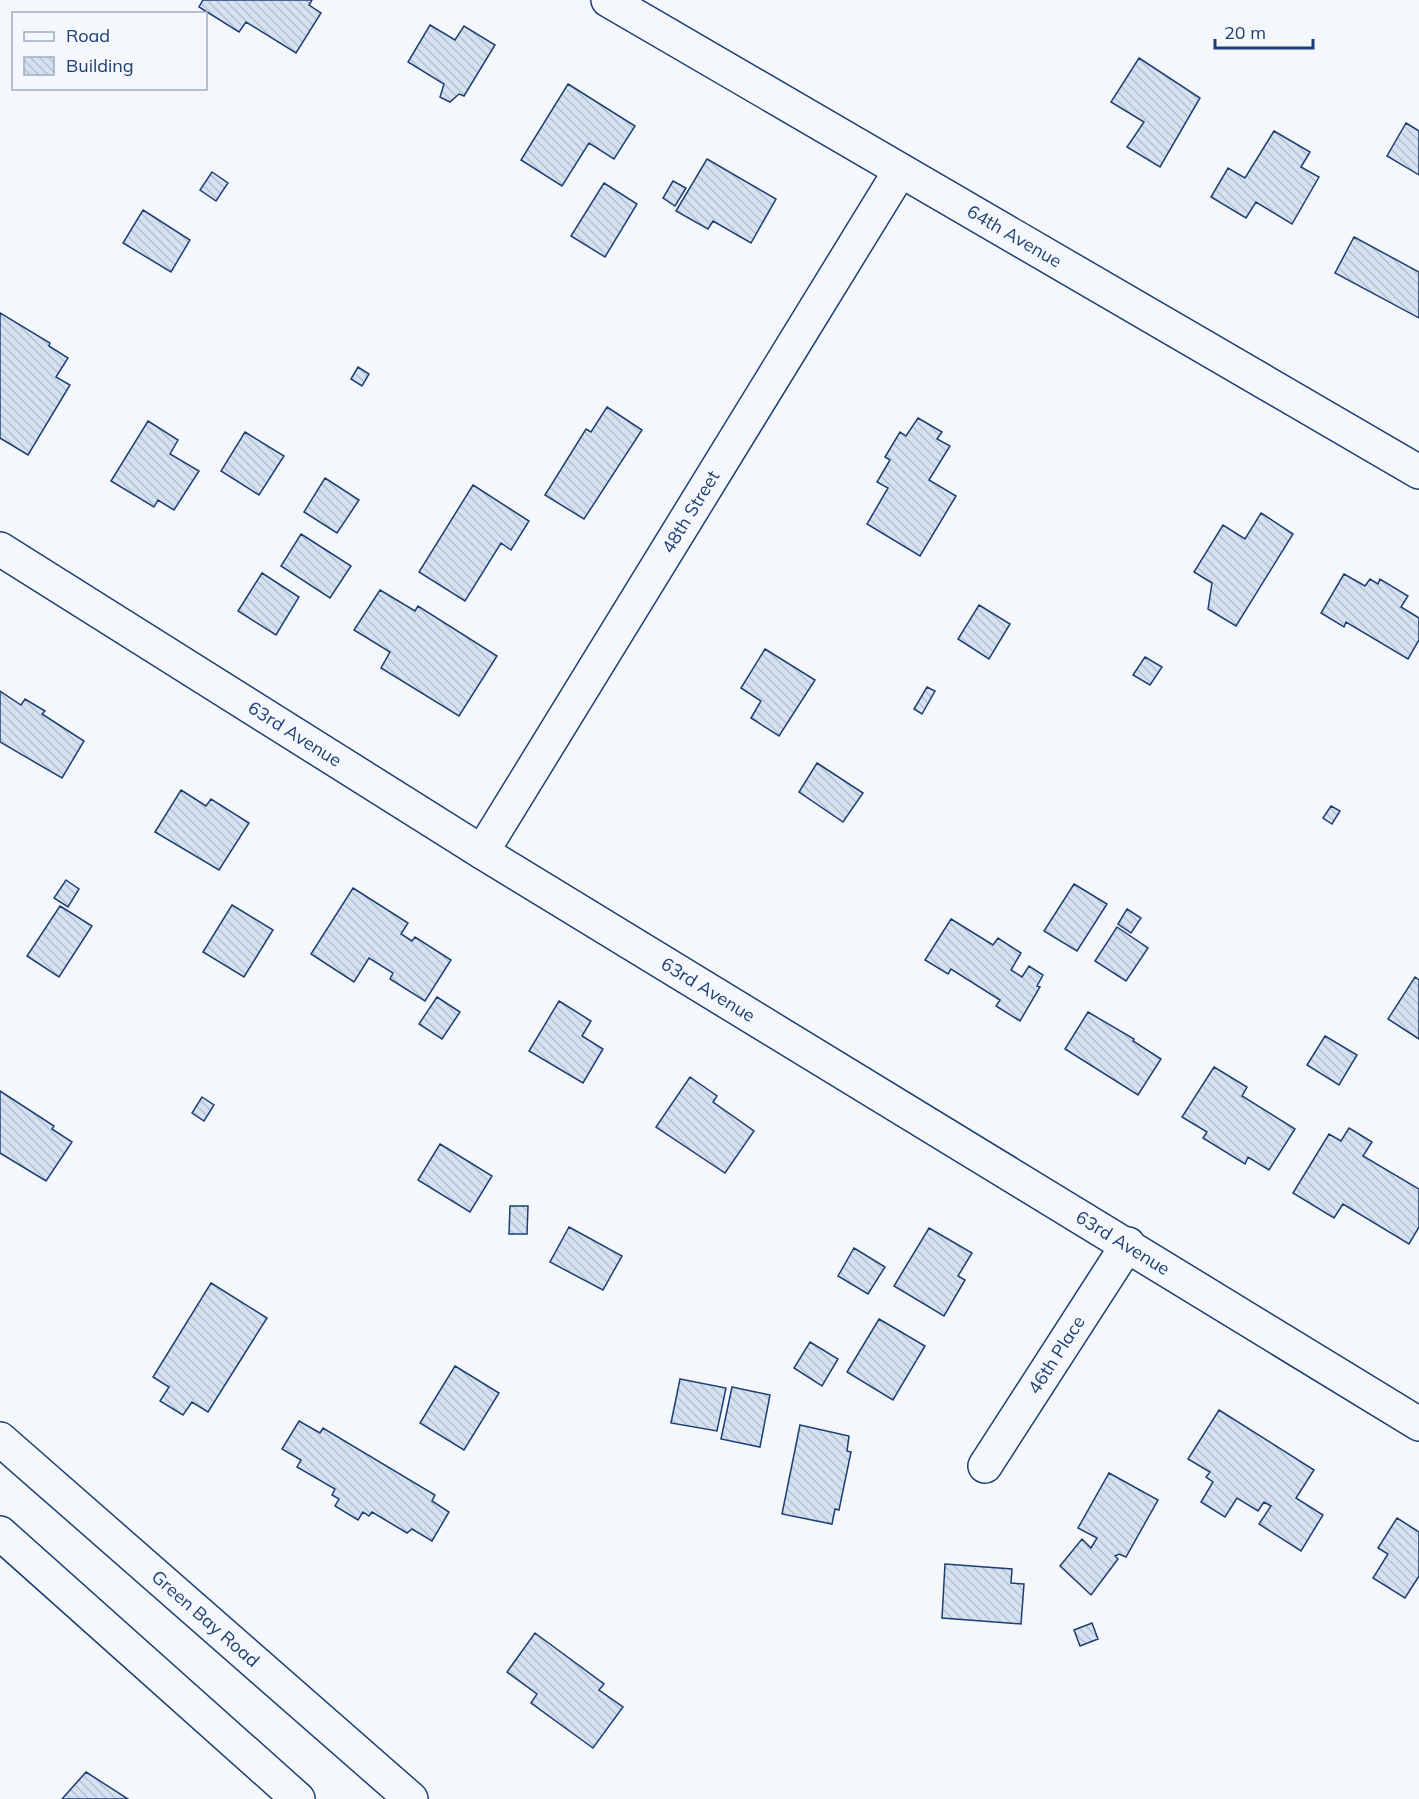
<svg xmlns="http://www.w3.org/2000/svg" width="1419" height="1799" font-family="Mulish,sans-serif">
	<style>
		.building { fill: url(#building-back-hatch); stroke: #1d3f73; stroke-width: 1.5 }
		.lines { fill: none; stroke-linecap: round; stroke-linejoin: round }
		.minor-casing { stroke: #1d3f73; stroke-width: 36 }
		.major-casing { stroke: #1d3f73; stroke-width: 36 }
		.minor { stroke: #f4f7fb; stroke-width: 33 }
		.major { stroke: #f4f7fb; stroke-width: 33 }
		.labels { text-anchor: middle; stroke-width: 4.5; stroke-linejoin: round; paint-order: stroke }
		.street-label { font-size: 18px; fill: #1d3f73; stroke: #f4f7fb }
	</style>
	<defs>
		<pattern id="building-back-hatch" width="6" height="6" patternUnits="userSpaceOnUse" patternTransform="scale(1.5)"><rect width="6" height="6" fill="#d5e0f0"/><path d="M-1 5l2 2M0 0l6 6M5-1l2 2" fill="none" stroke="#b6c1d1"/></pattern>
	</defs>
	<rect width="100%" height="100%" fill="#f4f7fb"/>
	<!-- building -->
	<path class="building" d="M 203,0 L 312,0 L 309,5 L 321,13 L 296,53 L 246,22 L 239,32 L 199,7 Z
		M 430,25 L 455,40 L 464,26 L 495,45 L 464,96 L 459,94 L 450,102 L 440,97 L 444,84 L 408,62 Z
		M 1139,58 L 1200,98 L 1160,167 L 1127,147 L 1144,122 L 1111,102 Z
		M 568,84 L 635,126 L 614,159 L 589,143 L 562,186 L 521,160 Z
		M 1406,123 L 1419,131 L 1419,175 L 1387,156 Z
		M 1274,131 L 1310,152 L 1301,167 L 1319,177 L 1292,224 L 1256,202 L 1246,218 L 1211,197 L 1228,168 L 1245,178 Z
		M 707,159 L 776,199 L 751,243 L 713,221 L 708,229 L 676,211 Z
		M 212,172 L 228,183 L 216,201 L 200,190 Z
		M 673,181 L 686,188 L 675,206 L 663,198 Z
		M 604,183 L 637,204 L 605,257 L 571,236 Z
		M 143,210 L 190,240 L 171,272 L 123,243 Z
		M 1354,237 L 1419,272 L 1419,318 L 1335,273 Z
		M 0,313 L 50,343 L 49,346 L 68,358 L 56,377 L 70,385 L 28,455 L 0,438 Z
		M 358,367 L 369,374 L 362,386 L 351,379 Z
		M 607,407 L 642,430 L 584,519 L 545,495 L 586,429 L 591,432 Z
		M 918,418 L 942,432 L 937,439 L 950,446 L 929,480 L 956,496 L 920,556 L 867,524 L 888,488 L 877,482 L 890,460 L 885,457 L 900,432 L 906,436 Z
		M 148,421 L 178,440 L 170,454 L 199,471 L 174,510 L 158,500 L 154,507 L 111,481 Z
		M 245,432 L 284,456 L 259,495 L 221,471 Z
		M 325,478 L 359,500 L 337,533 L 304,512 Z
		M 473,485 L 529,521 L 511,550 L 501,543 L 465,601 L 419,572 Z
		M 1261,513 L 1293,534 L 1236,626 L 1208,609 L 1212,583 L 1194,572 L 1223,525 L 1245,539 Z
		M 301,534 L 351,566 L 330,598 L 281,566 Z
		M 262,573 L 299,597 L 276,635 L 238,611 Z
		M 1344,574 L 1365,586 L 1370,579 L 1378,584 L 1380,579 L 1408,596 L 1401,607 L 1419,618 L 1419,640 L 1408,659 L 1346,622 L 1344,627 L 1321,613 Z
		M 380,590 L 415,611 L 418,606 L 497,656 L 459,716 L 381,668 L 390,652 L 354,630 Z
		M 979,605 L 1010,624 L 989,659 L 958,639 Z
		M 765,649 L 815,680 L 779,736 L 751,718 L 761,701 L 741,688 Z
		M 1145,657 L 1162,667 L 1150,685 L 1133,675 Z
		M 927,687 L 935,691 L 922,714 L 914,709 Z
		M 0,691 L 21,705 L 25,699 L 45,711 L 42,714 L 84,741 L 62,778 L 0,742 Z
		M 817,763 L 863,793 L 843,822 L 799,792 Z
		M 181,790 L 206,806 L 211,799 L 249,823 L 219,870 L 155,832 Z
		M 1331,806 L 1340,811 L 1332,824 L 1323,818 Z
		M 66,880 L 79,889 L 68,907 L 54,898 Z
		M 1074,884 L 1107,904 L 1077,951 L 1044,931 Z
		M 353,888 L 408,923 L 401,934 L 412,941 L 415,937 L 451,960 L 425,1001 L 390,979 L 393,973 L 369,958 L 354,982 L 311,954 Z
		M 232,905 L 273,930 L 244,977 L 203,952 Z
		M 60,906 L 92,926 L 59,977 L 27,956 Z
		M 1127,909 L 1141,918 L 1131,933 L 1118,924 Z
		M 951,919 L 993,945 L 998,938 L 1021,953 L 1011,970 L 1022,977 L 1029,966 L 1043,975 L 1037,986 L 1040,987 L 1020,1021 L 996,1006 L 1000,1000 L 951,969 L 948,974 L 925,960 Z
		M 1117,927 L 1148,948 L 1126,981 L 1095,961 Z
		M 1415,977 L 1419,980 L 1419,1039 L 1388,1019 Z
		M 437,997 L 460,1012 L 442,1039 L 419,1024 Z
		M 559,1001 L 591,1021 L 582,1036 L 603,1049 L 583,1083 L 529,1051 Z
		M 1088,1012 L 1134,1039 L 1133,1041 L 1161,1059 L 1138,1095 L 1065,1049 Z
		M 1325,1036 L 1357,1055 L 1339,1085 L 1307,1065 Z
		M 1214,1067 L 1247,1087 L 1242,1096 L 1295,1129 L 1269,1170 L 1248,1157 L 1245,1164 L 1203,1138 L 1207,1132 L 1182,1117 Z
		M 690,1077 L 717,1096 L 713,1102 L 754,1131 L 725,1173 L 656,1127 Z
		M 0,1091 L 54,1126 L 52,1129 L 72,1142 L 46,1181 L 0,1153 Z
		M 202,1097 L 214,1105 L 204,1121 L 192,1113 Z
		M 1349,1128 L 1372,1142 L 1363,1156 L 1419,1189 L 1419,1227 L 1409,1244 L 1343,1204 L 1334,1218 L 1293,1193 L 1329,1134 L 1341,1141 Z
		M 440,1144 L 492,1176 L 470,1212 L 418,1180 Z
		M 510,1206 L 528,1206 L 527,1234 L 509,1234 Z
		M 569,1227 L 622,1256 L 603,1290 L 550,1262 Z
		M 929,1228 L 972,1253 L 958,1276 L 965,1280 L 944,1316 L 894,1286 Z
		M 854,1248 L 885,1267 L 868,1294 L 838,1276 Z
		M 211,1283 L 267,1318 L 208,1412 L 192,1402 L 183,1415 L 160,1401 L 169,1387 L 153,1377 Z
		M 879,1319 L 925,1346 L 893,1400 L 847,1372 Z
		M 810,1342 L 838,1359 L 822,1386 L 794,1368 Z
		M 455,1366 L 499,1393 L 464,1450 L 420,1423 Z
		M 680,1379 L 726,1388 L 717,1431 L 671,1423 Z
		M 732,1387 L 770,1395 L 760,1447 L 721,1439 Z
		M 1219,1410 L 1314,1470 L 1296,1498 L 1323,1515 L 1301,1551 L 1259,1524 L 1271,1506 L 1264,1502 L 1258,1511 L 1237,1498 L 1225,1517 L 1201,1502 L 1213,1482 L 1206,1477 L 1210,1472 L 1188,1459 Z
		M 299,1421 L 320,1433 L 323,1428 L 435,1495 L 432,1501 L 449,1512 L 432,1541 L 412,1529 L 407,1533 L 372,1512 L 369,1516 L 363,1512 L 358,1520 L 335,1506 L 339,1499 L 332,1495 L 335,1489 L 297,1467 L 301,1460 L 282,1449 Z
		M 800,1425 L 849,1436 L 847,1451 L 851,1452 L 839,1510 L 835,1509 L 832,1524 L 782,1514 Z
		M 1109,1473 L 1158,1500 L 1126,1557 L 1119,1554 L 1115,1556 L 1118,1559 L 1091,1595 L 1060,1566 L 1082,1539 L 1091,1548 L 1097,1538 L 1078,1528 Z
		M 1397,1518 L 1419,1532 L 1419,1576 L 1405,1598 L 1373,1578 L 1388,1554 L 1378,1548 Z
		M 945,1564 L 1012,1569 L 1011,1583 L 1024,1584 L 1021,1624 L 942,1618 Z
		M 1092,1623 L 1098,1639 L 1080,1646 L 1074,1630 Z
		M 535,1633 L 604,1684 L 599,1690 L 623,1707 L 593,1748 L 531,1703 L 537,1694 L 507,1672 Z
		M 86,1772 L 128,1799 L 62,1799 Z"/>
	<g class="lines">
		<!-- minor casing -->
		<g class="minor-casing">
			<g id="minor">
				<path id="s1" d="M 608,0 L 1419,472"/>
				<path id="s2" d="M 0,549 L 482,852 L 1419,1424"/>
				<path id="s3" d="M 482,852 L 900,171"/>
				<path id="s4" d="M 985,1466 L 1128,1244"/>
			</g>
		</g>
		<!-- major casing -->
		<g class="major-casing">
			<g id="major">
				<path id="s5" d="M 0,1439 L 411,1799"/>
				<path d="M 0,1533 L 298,1799"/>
			</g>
		</g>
		<!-- minor -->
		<use href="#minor" class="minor"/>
		<!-- major -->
		<use href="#major" class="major"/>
	</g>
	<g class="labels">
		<!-- street labels -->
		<g class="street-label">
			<text dy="6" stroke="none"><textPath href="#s1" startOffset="470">64th Avenue</textPath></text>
			<text dy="6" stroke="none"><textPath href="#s3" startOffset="399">48th Street</textPath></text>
			<text dy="6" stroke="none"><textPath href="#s2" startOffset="348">63rd Avenue</textPath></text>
			<text dy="6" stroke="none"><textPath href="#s2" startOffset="834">63rd Avenue</textPath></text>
			<text dy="6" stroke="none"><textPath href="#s2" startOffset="1320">63rd Avenue</textPath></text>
			<text dy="6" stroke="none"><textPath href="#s4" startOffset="132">46th Place</textPath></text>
			<text dy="6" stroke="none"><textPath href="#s5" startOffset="273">Green Bay Road</textPath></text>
		</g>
	</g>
	<!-- legend -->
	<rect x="12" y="12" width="195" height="78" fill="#f4f7fb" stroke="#9eadc5" stroke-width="1.5"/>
	<rect x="24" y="32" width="30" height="9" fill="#f4f7fb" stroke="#9eadc5" stroke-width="1.5"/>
	<text x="66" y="42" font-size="18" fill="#1d3f73">Road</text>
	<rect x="24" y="57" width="30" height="18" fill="url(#building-back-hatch)" stroke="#9eadc5" stroke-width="1.5"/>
	<text x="66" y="72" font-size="18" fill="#1d3f73">Building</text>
	<!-- scale -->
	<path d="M1215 39v9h98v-9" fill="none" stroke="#1d3f73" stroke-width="3"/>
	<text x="1224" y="39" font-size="18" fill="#1d3f73" stroke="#f4f7fb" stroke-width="4.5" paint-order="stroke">20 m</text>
</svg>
